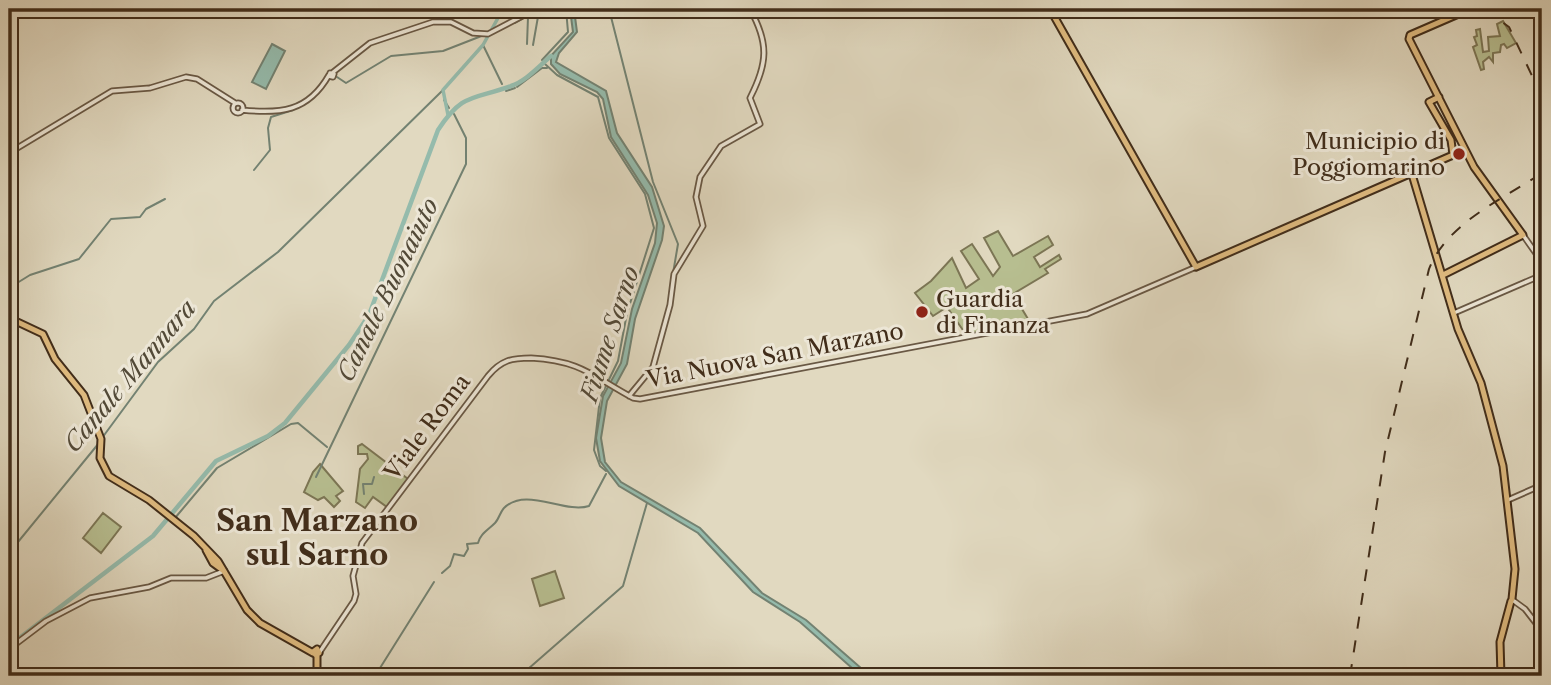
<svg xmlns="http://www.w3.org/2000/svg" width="1551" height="685" font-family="'Libre Caslon Text',serif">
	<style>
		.green { fill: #b7be90; stroke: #7c7655; stroke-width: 2 }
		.water { fill: #95bbac; stroke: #738272; stroke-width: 2 }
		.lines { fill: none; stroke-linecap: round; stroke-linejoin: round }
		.stream { stroke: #738272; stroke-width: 2 }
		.canal { stroke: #95bbac; stroke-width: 3.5 }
		.river { stroke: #95bbac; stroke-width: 4.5 }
		.minor-casing { stroke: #695844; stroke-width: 7 }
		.major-casing { stroke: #412d1a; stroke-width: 9 }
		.minor { stroke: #ece6d6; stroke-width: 3.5 }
		.major { stroke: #e0bc80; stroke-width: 5 }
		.rail { stroke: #412d1a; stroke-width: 2; stroke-dasharray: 12 12; stroke-linecap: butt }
		.poi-dot { fill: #8f2418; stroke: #ece6d6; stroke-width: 2.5 }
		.labels { text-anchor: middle; stroke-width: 6; stroke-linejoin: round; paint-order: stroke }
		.poi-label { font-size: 23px; fill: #412d1a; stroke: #ece6d6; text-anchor: end }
		.street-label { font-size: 23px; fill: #412d1a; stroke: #ece6d6 }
		.water-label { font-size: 24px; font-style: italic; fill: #524937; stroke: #ece6d6 }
		.district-label { font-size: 30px; font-weight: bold; fill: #412d1a; stroke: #ece6d6 }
	</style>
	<rect width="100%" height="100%" fill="#e1d9c0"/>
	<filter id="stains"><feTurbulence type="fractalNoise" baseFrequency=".00286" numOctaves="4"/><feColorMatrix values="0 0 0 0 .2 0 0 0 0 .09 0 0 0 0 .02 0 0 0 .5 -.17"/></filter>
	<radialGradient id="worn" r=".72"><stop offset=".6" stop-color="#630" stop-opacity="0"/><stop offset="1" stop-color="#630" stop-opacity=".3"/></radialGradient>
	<!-- green -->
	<path class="green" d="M 1503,21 L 1516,43 L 1507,48 L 1504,44 L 1501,45 L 1500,52 L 1493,53 L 1493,62 L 1489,57 L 1483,62 L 1484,69 L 1481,70 L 1473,47 L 1477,45 L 1474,37 L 1477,36 L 1476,30 L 1480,29 L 1483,52 L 1489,51 L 1488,37 L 1500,36 L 1497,24 Z
		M 998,231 L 1013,256 L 1048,236 L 1053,245 L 1034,257 L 1040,267 L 1059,255 L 1061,259 L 1045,269 L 1048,273 L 1013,294 L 1031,324 L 967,336 L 947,307 L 933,316 L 915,293 L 931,281 L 952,258 L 966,288 L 979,279 L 961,251 L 972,244 L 993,276 L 1000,267 L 984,238 Z
		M 362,444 L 408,479 L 387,507 L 373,497 L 365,508 L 356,502 L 360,469 L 368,459 L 367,454 L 358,454 L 358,446 Z
		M 320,464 L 343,491 L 336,496 L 340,501 L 334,507 L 324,497 L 318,500 L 304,492 L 313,472 Z
		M 103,513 L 121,527 L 101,553 L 83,538 Z
		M 555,571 L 564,598 L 540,606 L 532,579 Z"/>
	<!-- water -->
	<path class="water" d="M 570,9 L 574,9 L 577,32 L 559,53 L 556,62 L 606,91 L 617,133 L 652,187 L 664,226 L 662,240 L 635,319 L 627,364 L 607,401 L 601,438 L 605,462 L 621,482 L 700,528 L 762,593 L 806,620 L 870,676 L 861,676 L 800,622 L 753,592 L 698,533 L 619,486 L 600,461 L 596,438 L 603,396 L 621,363 L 632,309 L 655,243 L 657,223 L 648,195 L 611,137 L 603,99 L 597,92 L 560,74 L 551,64 L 551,59 L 548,59 L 573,32 Z
		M 272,44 L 285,51 L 266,89 L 252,82 Z"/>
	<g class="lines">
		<!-- stream -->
		<path class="stream" d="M 609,9 L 653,182 L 678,244 L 670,291
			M 534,12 L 566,17
			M 515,23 L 529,15
			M 527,44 L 528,17
			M 483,45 L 502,84
			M 533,45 L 539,11
			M 542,60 L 568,32 L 566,9
			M 545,64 L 557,75 L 598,97 L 609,138 L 645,194 L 654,228 L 627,313 L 618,361 L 600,398 L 594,450 L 600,466 L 606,471
			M 337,77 L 346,83 L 391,56 L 443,51 L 484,35
			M 517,87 L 542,68 L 547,68
			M 506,91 L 515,88
			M 444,100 L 449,108
			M 254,170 L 270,150 L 268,128 L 271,117 L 293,110 L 311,99
			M 9,288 L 30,275 L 79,259 L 111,219 L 140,217 L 146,209 L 165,199
			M 662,328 L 666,314
			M 631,390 L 639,381
			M 102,438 L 158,362 L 194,329 L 214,301 L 278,252 L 443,90
			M 316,477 L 466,164 L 466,138 L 454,114
			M 364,494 L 363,484 L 372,484 L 374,477
			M 175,518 L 217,468 L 291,424 L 298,423 L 327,447
			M 9,553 L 99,443
			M 442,573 L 450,566 L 454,554 L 464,556 L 468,549 L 467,544 L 478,543 C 480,534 488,530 495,523 C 499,519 500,512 504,508 C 526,486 564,514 589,506 L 606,474
			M 375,676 L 434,582
			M 520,676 L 623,586 L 647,503"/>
		<!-- canal -->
		<path class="canal" d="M 448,115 L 443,90 L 483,45 L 503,9"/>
		<!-- river -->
		<path class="river" d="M 9,646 L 153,536 L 216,461 L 268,436 L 285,423 L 349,345 L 369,315 L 438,130 C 463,92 473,100 511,86 C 526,81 538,67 551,56"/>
		<!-- minor casing -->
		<g class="minor-casing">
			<path id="minor" d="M 1537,9 L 1542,20
				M 330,73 L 334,74 L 333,77 L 329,76 Z
				M 332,73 L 370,43 L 433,22 L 451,22 L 473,33 L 488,34 L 536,9
				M233 108a5 5 0 1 1 10 0a5 5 0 1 1-10 0Z
				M 242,110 C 280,114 308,112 329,75
				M 9,153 L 112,91 L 150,88 L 186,77 L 197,79 L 235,103
				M 1523,235 L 1542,262
				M 1454,313 L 1542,275
				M 629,396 L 653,367 L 670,305 L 674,274 L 703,226 L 696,197 L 700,177 L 721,146 L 760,124 L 750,98 C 768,63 769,43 750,9
				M 1508,500 L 1542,485
				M 1514,601 L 1525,609 L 1542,631
				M 9,649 L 46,621 L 90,598 L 149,587 L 171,578 L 206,578 L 224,571
				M 319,653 L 354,601 L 356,594 L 353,576 L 362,543 L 488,376 C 501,360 512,358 531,358 C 582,361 592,376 633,398 L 640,399 L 1087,314 L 1196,267"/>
		</g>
		<!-- major casing -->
		<g class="major-casing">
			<path id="major" d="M 1050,9 L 1196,267 L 1453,155 L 1451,140 L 1429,102 L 1439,97
				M 1411,171 L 1458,329 L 1481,383 L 1503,466 L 1515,569 L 1512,599
				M 1443,275 L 1523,235 L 1474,167 L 1409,39 L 1410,35 L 1470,9
				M 9,318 L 43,334 L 55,359 L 84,395 L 101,439 L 100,458 L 109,476 L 149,500 L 194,536 L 218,561 L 247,610 L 260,623 L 313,653
				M 206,550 L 213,563 L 224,571
				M 317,649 L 319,653 L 316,655 L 313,652 Z
				M 317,676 L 317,655
				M 1501,676 L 1500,642 L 1511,601"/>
		</g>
		<!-- minor -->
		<use href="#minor" class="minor"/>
		<!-- major -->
		<use href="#major" class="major"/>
		<!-- rail -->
		<path class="rail" d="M 1484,9 L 1509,27 L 1542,97
			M 1350,676 L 1385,452 L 1429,269 C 1447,223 1503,199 1542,173"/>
	</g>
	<!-- markers -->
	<g class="poi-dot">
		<circle cx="1459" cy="154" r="7"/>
		<circle cx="922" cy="312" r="7"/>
	</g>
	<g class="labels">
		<!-- poi labels -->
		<g class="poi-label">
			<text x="1445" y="149">Municipio di<tspan x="1445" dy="26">Poggiomarino</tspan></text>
			<text x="936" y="307" text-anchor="start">Guardia<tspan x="936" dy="26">di Finanza</tspan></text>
		</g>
		<!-- street labels -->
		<g class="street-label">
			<text transform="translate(775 355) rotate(-11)" y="8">Via Nuova San Marzano</text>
			<text transform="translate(427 427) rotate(-53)" y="8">Viale Roma</text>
		</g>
		<!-- water labels -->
		<g class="water-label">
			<text transform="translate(388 290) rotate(-64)" y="8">Canale Buonaiuto</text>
			<text transform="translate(610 334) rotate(-72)" y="8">Fiume Sarno</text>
			<text transform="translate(130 376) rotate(-50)" y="8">Canale Mannara</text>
		</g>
		<!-- district labels -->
		<g class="district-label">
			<text x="317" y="531">San Marzano<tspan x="317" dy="34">sul Sarno</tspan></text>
		</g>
	</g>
	<!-- margin -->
	<rect width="1551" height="685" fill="none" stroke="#e1d9c0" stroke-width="35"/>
	<rect x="10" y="10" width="1530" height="664" fill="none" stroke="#412d1a" stroke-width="3.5"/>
	<rect x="18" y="18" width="1516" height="650" fill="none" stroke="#412d1a" stroke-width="2"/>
	<rect width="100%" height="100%" filter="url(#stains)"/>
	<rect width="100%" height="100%" fill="url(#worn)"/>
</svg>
